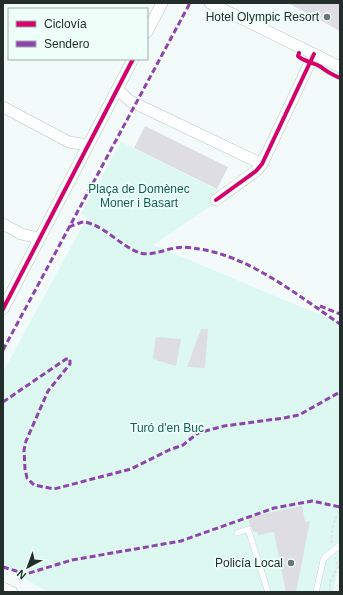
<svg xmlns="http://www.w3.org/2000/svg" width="343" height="595" font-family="Helvetica,sans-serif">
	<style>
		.green { fill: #dcf8f0 }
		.building { fill: #dfdde4 }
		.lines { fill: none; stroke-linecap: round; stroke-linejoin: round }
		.service-casing { stroke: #bbc4c1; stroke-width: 6 }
		.minor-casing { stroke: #bbc4c1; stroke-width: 12 }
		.path { stroke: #dee2e0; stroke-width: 2; stroke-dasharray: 3 2; stroke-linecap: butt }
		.service { stroke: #fdfefe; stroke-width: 5.5 }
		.minor { stroke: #fdfefe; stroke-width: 11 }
		.quiet { stroke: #8e44ad; stroke-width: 3; stroke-dasharray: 6 3; stroke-linecap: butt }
		.cycleway-casing { stroke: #eefffa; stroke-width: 6 }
		.cycleway { stroke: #d6006c; stroke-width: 4 }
		.poi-dot { fill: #6b7673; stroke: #eefffa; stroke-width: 1.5 }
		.labels { text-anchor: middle; stroke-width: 3.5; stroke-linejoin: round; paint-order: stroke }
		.poi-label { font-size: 12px; fill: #232e2b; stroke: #eefffa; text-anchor: end }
		.park-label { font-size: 12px; fill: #116253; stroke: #eefffa }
	</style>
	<rect width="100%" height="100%" fill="#f2fbf9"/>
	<!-- green -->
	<path class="green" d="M 121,142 L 227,195 L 153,245 L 340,323 L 340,559 L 333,592 L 48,592 L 3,566 L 3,372 L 87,218 L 93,220 L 81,214 Z"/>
	<!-- building -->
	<path class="building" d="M 288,3 L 340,3 L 340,31 Z
		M 145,126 L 228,167 L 217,189 L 134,148 Z
		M 201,329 L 208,329 L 205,368 L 187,367 Z
		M 156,337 L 181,339 L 176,366 L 153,359 Z
		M 302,506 L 305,522 L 310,521 L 296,592 L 286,592 L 274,532 L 258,535 L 257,532 L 254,532 L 250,525 L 248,517 Z"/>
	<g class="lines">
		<!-- service casing -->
		<g class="service-casing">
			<path id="service" d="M 237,533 L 248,529 L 268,592
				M 316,592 L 323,561 L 325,557 L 340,545"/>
		</g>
		<!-- minor casing -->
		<g class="minor-casing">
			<path id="minor" d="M 210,3 L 340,67
				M 147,32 L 162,3
				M 117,89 L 130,101 L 262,164
				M 3,107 L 69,142 L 87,145
				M 216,200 L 256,171 L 262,164 L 314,54
				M 3,224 L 21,234 L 39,238
				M 3,309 L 133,59
				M 3,588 L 12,592"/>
		</g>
		<!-- path -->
		<path class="path" d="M 332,543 C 330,534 334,518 340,512
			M 330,592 L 330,582 L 338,567 L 335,557"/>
		<!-- service -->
		<use href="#service" class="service"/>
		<!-- minor -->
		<use href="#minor" class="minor"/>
		<!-- quiet -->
		<path class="quiet" d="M 69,227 C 73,226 80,222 84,222 C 102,224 122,247 140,253 C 152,256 163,250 175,248 C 183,246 192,248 199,249 C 249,256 299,296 340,324
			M 320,306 L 340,314
			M 3,350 L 190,3
			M 3,402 L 66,359 L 70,359 L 70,364 L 48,391 L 26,441 L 24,450 L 25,469 L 27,478 L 34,485 L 54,489 L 131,469 L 169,450 L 183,445 L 198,433 L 224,426 L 284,418 L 299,415 L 340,392
			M 3,567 L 26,574 L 72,560 L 181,541 L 274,508 L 312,501 L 340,507"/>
		<!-- cycleway casing -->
		<g class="cycleway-casing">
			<path id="cycleway" d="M 299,53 L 298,56 C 304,62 314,62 321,67 C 327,72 333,75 340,78
				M 216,200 L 256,171 L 262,164 L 314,54
				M 3,309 L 133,59"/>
		</g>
		<!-- cycleway -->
		<use href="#cycleway" class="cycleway"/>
	</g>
	<!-- markers -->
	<g class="poi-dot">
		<circle cx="327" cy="17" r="4"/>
		<circle cx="291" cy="563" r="4"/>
	</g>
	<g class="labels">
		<!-- poi labels -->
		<g class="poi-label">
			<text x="319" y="21">Hotel Olympic Resort</text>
			<text x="283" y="567">Policía Local</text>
		</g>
		<!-- park labels -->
		<g class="park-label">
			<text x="139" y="193">Plaça de Domènec<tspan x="139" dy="14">Moner i Basart</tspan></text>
			<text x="167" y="432">Turó d'en Buc</text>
		</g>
	</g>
	<!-- border -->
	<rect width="343" height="595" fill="none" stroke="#232e2b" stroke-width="8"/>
	<!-- legend -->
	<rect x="8" y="8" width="140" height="52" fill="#eefffa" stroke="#9daba7"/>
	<rect x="16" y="21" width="20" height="6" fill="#d6006c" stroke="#9daba7"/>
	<text x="44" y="28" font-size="12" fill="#232e2b">Ciclovía</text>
	<rect x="16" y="41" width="20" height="6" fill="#8e44ad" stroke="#9daba7"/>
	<text x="44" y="48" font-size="12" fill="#232e2b">Sendero</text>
	<!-- north arrow -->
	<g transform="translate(28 567) rotate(221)" stroke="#eefffa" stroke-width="3" paint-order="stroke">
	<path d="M0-3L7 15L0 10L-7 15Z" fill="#232e2b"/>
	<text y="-6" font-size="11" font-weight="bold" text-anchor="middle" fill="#232e2b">N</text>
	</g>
</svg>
